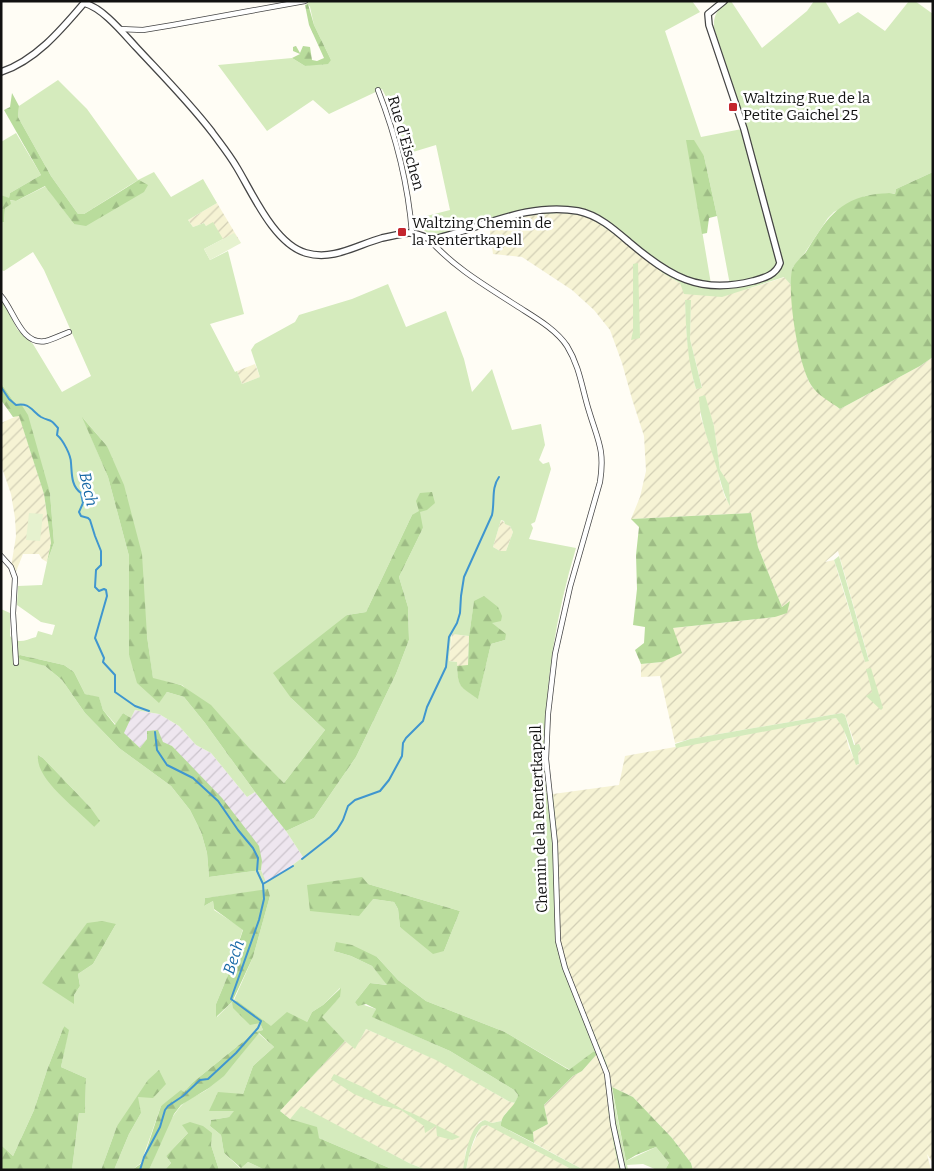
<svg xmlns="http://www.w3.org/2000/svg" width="934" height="1171" font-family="Bitter,serif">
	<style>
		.industrial { fill: url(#industrial-furrows) }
		.farmland { fill: url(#farmland-furrows); fill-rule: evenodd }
		.grass { fill: #d5ebbd; fill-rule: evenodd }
		.forest { fill: url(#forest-firs) }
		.pitch { fill: #e6f2cf }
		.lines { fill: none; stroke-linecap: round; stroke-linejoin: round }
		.stream { stroke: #3f96cf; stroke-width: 2 }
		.minor-casing { stroke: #444; stroke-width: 6 }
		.tertiary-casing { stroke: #444; stroke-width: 8 }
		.minor { stroke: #fff; stroke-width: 4.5 }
		.tertiary { stroke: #fff; stroke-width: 5.5 }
		.poi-dot { fill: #c4262e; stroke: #fff; stroke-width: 2 }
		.labels { text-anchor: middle; stroke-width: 5; stroke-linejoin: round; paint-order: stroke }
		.poi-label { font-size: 15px; fill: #111; stroke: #fff; text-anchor: start }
		.street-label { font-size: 15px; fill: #111; stroke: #fff }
		.water-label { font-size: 16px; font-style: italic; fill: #1768a6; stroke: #fff }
	</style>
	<defs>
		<pattern id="industrial-furrows" width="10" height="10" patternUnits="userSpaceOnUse" patternTransform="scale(1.25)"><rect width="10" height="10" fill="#eee6ef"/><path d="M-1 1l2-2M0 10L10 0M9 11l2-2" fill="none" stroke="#cbc4cc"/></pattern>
		<pattern id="farmland-furrows" width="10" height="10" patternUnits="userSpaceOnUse" patternTransform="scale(1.25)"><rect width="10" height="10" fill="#f6f3d4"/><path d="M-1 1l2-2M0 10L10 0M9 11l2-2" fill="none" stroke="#d2cfb5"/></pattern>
		<pattern id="forest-firs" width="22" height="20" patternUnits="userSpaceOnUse" patternTransform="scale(1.25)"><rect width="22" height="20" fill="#b9dc9c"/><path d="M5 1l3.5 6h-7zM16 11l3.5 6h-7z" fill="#9ebc85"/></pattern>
	</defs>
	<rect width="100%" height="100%" fill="#fffdf5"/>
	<!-- industrial -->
	<path class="industrial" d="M 135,710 L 159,714 L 179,726 L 196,745 L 211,753 L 247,797 L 255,792 L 286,831 L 303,857 L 286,870 L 265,882 L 261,870 L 262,861 L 172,746 L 147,739 L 140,748 L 123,733 Z"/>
	<!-- farmland -->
	<path class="farmland" d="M 217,203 L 241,243 L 222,239 L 213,223 L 206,226 L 204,223 L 193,227 L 188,220 Z
		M 560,213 L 578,215 L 592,219 L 611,232 L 664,274 L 680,283 L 748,289 L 785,277 L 791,285 L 795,324 L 800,355 L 808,380 L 812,387 L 840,409 L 920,366 L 933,357 L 933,1163 L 927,1154 L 931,1170 L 693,1170 L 691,1163 L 672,1138 L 633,1097 L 612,1087 L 607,1064 L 577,992 L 563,954 L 560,939 L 558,844 L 553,794 L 619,785 L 625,756 L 836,718 L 843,726 L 849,748 L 857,765 L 859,764 L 858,753 L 845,715 L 842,713 L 690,739 L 675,743 L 660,676 L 641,677 L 641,664 L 662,662 L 673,628 L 775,617 L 789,602 L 782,607 L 758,547 L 751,513 L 631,519 L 640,497 L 646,471 L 644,436 L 632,399 L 622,363 L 610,330 L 594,310 L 572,290 L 522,257 L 493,254 L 489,225 L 514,217 ZM 685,300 L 691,301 L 690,339 L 702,387 L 696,389 L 693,379 L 687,340 ZM 704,395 L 714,426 L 720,470 L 730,505 L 725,497 L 720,482 L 718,470 L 700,415 ZM 838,551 L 869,660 L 865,662 L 834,560 L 825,562 Z
		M 255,364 L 260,377 L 242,384 L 237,371 Z
		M 19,415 L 44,494 L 51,543 L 47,562 L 42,559 L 39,554 L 23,554 L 15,574 L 11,567 L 16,536 L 15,518 L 11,494 L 1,465 L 1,423 Z
		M 501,520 L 510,526 L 513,532 L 506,551 L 500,551 L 493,547 Z
		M 452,634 L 469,636 L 468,666 L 457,666 L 457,662 L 449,661 Z
		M 366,1029 L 437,1060 L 510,1102 L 516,1103 L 505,1114 L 501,1121 L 492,1123 L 485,1120 L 479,1122 L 466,1150 L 463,1170 L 426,1170 L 409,1163 L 301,1107 L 290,1119 L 280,1111 L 345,1041 L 355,1048 Z
		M 597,1054 L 605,1075 L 610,1122 L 619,1170 L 584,1170 L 534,1143 L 533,1132 L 548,1124 L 544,1105 L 573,1076 L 582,1071 Z
		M 487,1125 L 502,1131 L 573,1170 L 466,1170 L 470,1151 L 479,1130 L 482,1126 Z"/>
	<!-- grass -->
	<path class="grass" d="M 305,1 L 692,1 L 700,12 L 665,31 L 701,137 L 747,128 L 714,28 C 713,14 718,9 729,1 L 731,1 L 762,48 L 807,11 L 814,1 L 825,1 L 839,24 L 858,12 L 885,31 L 909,1 L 915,1 L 933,14 L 933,172 L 896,189 L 895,194 L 892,193 L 865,196 L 834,212 L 828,218 L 802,257 L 793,267 L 791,285 L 784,277 L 722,297 L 684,294 L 680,283 L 664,274 L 611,232 L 592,219 L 578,215 L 560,213 L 514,217 L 481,222 L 441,234 L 428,233 L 419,227 L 415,219 L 450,210 L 436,145 L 403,155 L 392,108 L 382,89 L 329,114 L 313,100 L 267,131 L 218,65 L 292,58 L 305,66 L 331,60 L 314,25 L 310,7 ZM 687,141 L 704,156 L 717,216 L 730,285 L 711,284 Z
		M 58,80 L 87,109 L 138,180 L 154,172 L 171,197 L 203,179 L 217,203 L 188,220 L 193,227 L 204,223 L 206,226 L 213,222 L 223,239 L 204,249 L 210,260 L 228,251 L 244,314 L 210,324 L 235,372 L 237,371 L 242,384 L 260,377 L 251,350 L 255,344 L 295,322 L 299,315 L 352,299 L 388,284 L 406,327 L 446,311 L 464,359 L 472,392 L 492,369 L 512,430 L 541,424 L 545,445 L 539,460 L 543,464 L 549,462 L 551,469 L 535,522 L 531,524 L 533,528 L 529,539 L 576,548 C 552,628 541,710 546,793 L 553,794 L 558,844 L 560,939 L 563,954 L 577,992 L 607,1064 L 626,1161 L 656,1147 L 669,1163 L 665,1170 L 657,1170 L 643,1164 L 627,1165 L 628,1170 L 619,1170 C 616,1154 612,1139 610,1123 C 606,1101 611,1069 594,1051 L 570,1070 L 505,1032 L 426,1001 L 398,980 L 377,957 L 334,951 L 351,956 L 372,966 L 388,985 L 370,983 L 355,1002 L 376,1009 L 373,1017 L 450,1051 L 514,1090 L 518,1095 L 516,1103 L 510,1102 L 436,1060 L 366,1029 L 355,1049 L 345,1041 L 321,1017 L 340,997 L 340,988 L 323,1005 L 312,1012 L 307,1022 L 271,1027 L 260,1023 L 263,1030 L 255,1032 L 192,1083 L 184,1092 L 161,1106 L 141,1163 L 132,1170 L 114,1170 L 129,1134 L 141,1113 L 117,1126 L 101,1170 L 72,1170 L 79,1113 L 85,1112 L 86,1078 L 61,1067 L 68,1031 L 64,1026 L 47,1070 L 34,1110 L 13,1156 L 1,1145 L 1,609 L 10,613 L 10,636 C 17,645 26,640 36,637 L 38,631 L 52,635 L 55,625 L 41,622 L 17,605 L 18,586 L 42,585 L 47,562 L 54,543 L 50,493 L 16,405 L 1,383 L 1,300 L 5,304 L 17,329 L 33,344 L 62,392 L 91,376 L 44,270 L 33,252 L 4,271 L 1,270 C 1,254 3,239 1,223 L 4,222 L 5,208 L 9,200 L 16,201 L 46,186 L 74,224 L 138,180 L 84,214 L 78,214 L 51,176 L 18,117 L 19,106 ZM 83,418 L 107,446 L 147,636 L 153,679 L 182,685 L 284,783 L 325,730 L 291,698 L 347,615 L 366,612 L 412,515 L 423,528 L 399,577 L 408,607 L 409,640 L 396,674 L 356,757 L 314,818 L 286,831 L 303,857 L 286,870 L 266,882 L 261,870 L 209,877 L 207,853 L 201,832 L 190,810 L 171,786 L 119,748 L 85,713 L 62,680 L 45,666 L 18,656 L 20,655 L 64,665 L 74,672 L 85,694 L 99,698 L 103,710 L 116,725 L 123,713 L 131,718 L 135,710 L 159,714 L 179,726 L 196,745 L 211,753 L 247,797 L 255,792 L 205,723 L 184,697 L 167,692 L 159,702 L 129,655 L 129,556 L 108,477 ZM 501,520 L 504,521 L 505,524 L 510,526 L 513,532 L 506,551 L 500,551 L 493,547 ZM 474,602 L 505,640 L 491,644 L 478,698 C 458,685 458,686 457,662 L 449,661 L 451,637 L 452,634 L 469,636 ZM 38,755 L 43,758 L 90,807 L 94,827 ZM 368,884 L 460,911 L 444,951 L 400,927 L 398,909 L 394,902 L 373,899 ZM 268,890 L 270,896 L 253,957 L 234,1000 L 217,1017 L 216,1004 L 228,975 L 243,929 L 214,910 L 213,901 L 204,906 L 205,898 ZM 116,924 L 93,964 L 78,974 L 80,986 L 74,995 L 51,989 Z
		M 16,133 L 41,175 L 10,193 L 9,199 L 1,195 L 1,142 Z
		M 638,263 L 640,338 L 631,340 L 633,331 L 633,264 Z
		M 685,300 L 691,300 L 690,339 L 702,388 L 696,389 C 687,361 686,329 685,300 Z
		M 705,395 L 714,426 L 720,470 L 729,484 L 730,506 C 723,493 721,482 717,469 C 710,444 700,423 699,397 Z
		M 839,556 L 869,661 L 865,662 C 854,628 846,594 834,560 Z
		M 871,668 L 883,708 L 881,710 L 866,696 L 872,692 L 866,669 Z
		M 842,713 L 845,715 L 854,745 L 859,744 L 861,749 L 858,753 L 859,764 L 856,765 C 850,749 847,731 836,718 L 676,748 L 675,744 L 690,739 Z
		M 258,1033 L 274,1047 L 253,1066 L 243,1094 L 210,1111 L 235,1111 L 229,1117 L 211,1120 L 210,1126 L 221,1135 L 224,1153 L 240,1168 L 248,1162 L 265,1170 L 219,1170 L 211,1145 L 188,1133 L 166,1156 L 171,1163 L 165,1170 L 149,1170 C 158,1149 165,1124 180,1107 C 187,1098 200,1095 209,1088 C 229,1073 243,1052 258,1033 Z
		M 334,1074 L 365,1088 L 402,1109 L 414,1114 L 460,1137 L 452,1140 L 437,1136 L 436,1126 L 425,1133 L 424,1126 L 401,1110 L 380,1105 L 354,1094 L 331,1079 Z
		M 301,1106 L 409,1163 L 426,1170 L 394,1170 L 319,1138 L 290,1119 Z
		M 485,1120 L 492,1123 L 501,1121 L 501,1126 L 584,1170 L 573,1170 L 487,1125 L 482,1126 C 472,1138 469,1155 466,1170 L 463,1170 C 465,1156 470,1124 485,1120 Z"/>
	<!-- forest -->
	<path class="forest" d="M 308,4 L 314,25 L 331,60 L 328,64 L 305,66 L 292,58 L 300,54 L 293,51 L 293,47 L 296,46 L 300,53 L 303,46 L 310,47 L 312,60 L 317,61 L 324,58 L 309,25 L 305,5 Z
		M 12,93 L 19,106 L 18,117 L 51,176 L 78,214 L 84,214 L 139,180 L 148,185 L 144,192 L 86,226 L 74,224 L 45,186 L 16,201 L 10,200 L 11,204 L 5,208 L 4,222 L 1,223 L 1,195 L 9,198 L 10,193 L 41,175 L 4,110 L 10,107 Z
		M 686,140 L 694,140 L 704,156 L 717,216 L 709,218 L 707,233 L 702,234 Z
		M 933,172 L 933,357 L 920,366 L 840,409 C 831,402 817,395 811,385 C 798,364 787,294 792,270 C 794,263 802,257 806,252 C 825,222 837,199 876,194 C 883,194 889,192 895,194 L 896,189 Z
		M 1,383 L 16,405 L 21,404 L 28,415 L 50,493 L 54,543 L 47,562 L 51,543 L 44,494 L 19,416 L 13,417 L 1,400 Z
		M 82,417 L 107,446 L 124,485 L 142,554 L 147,636 L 153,678 L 181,685 L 211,705 L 249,748 L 284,783 L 325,730 L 291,698 L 273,673 L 347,615 L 366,612 L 412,515 L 419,511 L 416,501 L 420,493 L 432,492 L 435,503 L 427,510 L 420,512 L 423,528 L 399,577 L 408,607 L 409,640 L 396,674 L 356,757 L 314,818 L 286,831 L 255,792 L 205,723 L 184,697 L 167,692 L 159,703 L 137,683 L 129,655 L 129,556 L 108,477 Z
		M 751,513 L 758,547 L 782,607 L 790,601 L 787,613 L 775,617 L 673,628 L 682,653 L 662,662 L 641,664 L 635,650 L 644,643 L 645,627 L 633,625 L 637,589 L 636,555 L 639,527 L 631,519 Z
		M 484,596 L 498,607 L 502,616 L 501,621 L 492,623 L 506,634 L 505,640 L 491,644 L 478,699 C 460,686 458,688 457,666 L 468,665 L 469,636 L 474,601 Z
		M 20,655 L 64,665 L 74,672 L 85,694 L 99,697 L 103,710 L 115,725 L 123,713 L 131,718 L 124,733 L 140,748 L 147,739 L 147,731 L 158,730 L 163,742 L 172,746 L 222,798 L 259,846 L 262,861 L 261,870 L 209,877 L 207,853 L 201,832 L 190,810 L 171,786 L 119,748 L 85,713 L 62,680 L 45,666 L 20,659 L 18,656 Z
		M 38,755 L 43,758 L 90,807 L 100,821 L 94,827 C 78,809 35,780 38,755 Z
		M 362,877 L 368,884 L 460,911 L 444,951 L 433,954 L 400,927 L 398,909 L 394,902 L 373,899 L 359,916 L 310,911 L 307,885 Z
		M 268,889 L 270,896 L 253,957 L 232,1002 L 237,1001 L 271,1026 L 287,1012 L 307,1022 L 312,1012 L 323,1005 L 341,988 L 340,997 L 322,1017 L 345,1041 L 280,1111 L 290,1119 L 317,1127 L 319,1138 L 394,1170 L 265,1170 L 248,1162 L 241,1168 L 224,1153 L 221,1135 L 210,1126 L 211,1120 L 229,1117 L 234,1111 L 209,1111 L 218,1092 L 243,1094 L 253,1066 L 274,1047 L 259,1033 L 224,1076 L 209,1088 L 181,1105 L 174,1114 L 165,1134 L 149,1170 L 132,1170 L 142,1163 L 161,1106 L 181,1090 L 184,1092 L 192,1083 L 255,1032 L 263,1030 L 260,1023 L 250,1025 L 233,1008 L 232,1002 L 216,1017 L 216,1004 L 228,975 L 243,930 L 214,909 L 213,901 L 204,906 L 205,898 Z
		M 102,921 L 116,924 L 93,964 L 78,974 L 80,986 L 74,995 L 74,1004 L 42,983 L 87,923 Z
		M 336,942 L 352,945 L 377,957 L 398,980 L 426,1001 L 505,1032 L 569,1070 L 594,1051 L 597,1054 L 582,1071 L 573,1076 L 544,1105 L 548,1124 L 533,1132 L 534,1143 L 501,1126 C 500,1113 515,1109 518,1095 L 514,1090 L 450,1051 L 372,1017 L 376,1009 L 366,1004 L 358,1006 L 355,1002 L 370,983 L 387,985 L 372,966 L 351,956 L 334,951 Z
		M 64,1026 L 69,1030 L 61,1067 L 86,1078 L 85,1113 L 79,1113 L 72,1170 L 1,1170 L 1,1145 L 13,1156 L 34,1110 L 47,1070 Z
		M 159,1070 L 166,1084 L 153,1098 L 138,1097 L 141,1113 L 129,1134 L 114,1170 L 101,1170 L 117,1126 L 148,1080 Z
		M 612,1087 L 633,1097 L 672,1138 L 691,1163 L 693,1170 L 665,1170 L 669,1163 L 656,1147 L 636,1155 L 626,1161 Z
		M 190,1122 L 203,1126 L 212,1133 L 211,1145 L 219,1170 L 165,1170 L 171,1163 L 166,1156 L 188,1133 L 182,1125 Z"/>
	<!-- pitch -->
	<path class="pitch" d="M 234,233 L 241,243 L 210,260 L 204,249 Z
		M 29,513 L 43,514 L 40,541 L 26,540 Z"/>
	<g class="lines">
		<!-- stream -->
		<path class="stream" d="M 1,387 L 9,399 L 16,405 C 29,402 32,411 41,417 C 50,422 49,417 58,428 L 57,435 C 63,440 71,455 71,463 C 72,474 71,486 81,493 L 83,503 L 79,512 L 81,516 L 88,518 L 90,520 L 95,536 L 101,551 L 101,565 L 96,570 L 95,587 L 99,591 L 104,589 L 106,590 L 107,596 L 95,638 L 104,658 L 103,662 L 115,675 L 115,692 L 135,706 L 149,711
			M 302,859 L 330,837 L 337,830 L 343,820 L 348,806 L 355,800 L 380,791 L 389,780 L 402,756 L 403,743 L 406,738 L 423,721 L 427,707 L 446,667 L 449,637 L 457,623 L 460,613 L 461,596 L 464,577 L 492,515 C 495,501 491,488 499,477
			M 263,884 L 293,866
			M 140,1170 L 144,1157 L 160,1127 L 165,1110 L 168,1106 L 183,1096 L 200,1080 L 208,1079 L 236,1053 L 258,1028 L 261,1021 L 231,999 L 259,920 L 264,899 L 263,884 L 257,871 L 258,858 L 253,848 L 238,830 L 218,801 L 193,778 L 167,765 L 157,750 L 155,732"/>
		<!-- minor casing -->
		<g class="minor-casing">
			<path id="minor" d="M 120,29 L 143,30 L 173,25 L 305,1
				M 378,90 C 396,136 408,183 412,233
				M 429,239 C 453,267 486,286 517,306 C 534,317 556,329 567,346 C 580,367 582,389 589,411 C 598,441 605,450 600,482 L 570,587 L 555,654 L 548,714 L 546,759 L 555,843 L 558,941 L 565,968 L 607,1074 L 613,1124 L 623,1170
				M 1,296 C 14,310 21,346 46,341 C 54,339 61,335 69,332
				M 1,556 L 11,567 L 15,578 L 13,613 L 16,663"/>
		</g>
		<!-- tertiary casing -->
		<g class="tertiary-casing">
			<path id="tertiary" d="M 1,72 C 36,60 61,30 84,3 C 103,8 123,33 136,47 C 162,75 188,101 212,132 C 220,143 229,154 236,166 C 252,192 274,244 306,253 C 333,261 357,245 382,238 C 391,236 400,234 408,233 C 418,232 425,239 434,239 C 482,228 527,202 578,211 C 598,215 614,229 629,242 C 669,276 699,295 753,281 C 764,278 776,275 780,263 L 744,129 L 709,25 L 708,14 L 724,1"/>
		</g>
		<!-- minor -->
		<use href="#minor" class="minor"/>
		<!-- tertiary -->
		<use href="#tertiary" class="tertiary"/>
	</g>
	<!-- markers -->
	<g class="poi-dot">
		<rect x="728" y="102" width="10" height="10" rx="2.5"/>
		<rect x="397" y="227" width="10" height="10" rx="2.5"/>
	</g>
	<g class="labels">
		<!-- poi labels -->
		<g class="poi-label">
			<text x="743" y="103">Waltzing Rue de la<tspan x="743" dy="17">Petite Gaichel 25</tspan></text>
			<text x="412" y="228">Waltzing Chemin de<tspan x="412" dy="17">la Rentertkapell</tspan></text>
		</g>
		<!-- street labels -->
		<g class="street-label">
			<text transform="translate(406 143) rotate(74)" y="5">Rue d'Eischen</text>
			<text transform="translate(539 819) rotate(-92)" y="5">Chemin de la Rentertkapell</text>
		</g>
		<!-- water labels -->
		<g class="water-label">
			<text transform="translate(89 489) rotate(77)" y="6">Bech</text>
			<text transform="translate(233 957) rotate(-72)" y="6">Bech</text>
		</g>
	</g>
	<!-- border -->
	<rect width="934" height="1171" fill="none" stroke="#111111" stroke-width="5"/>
</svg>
